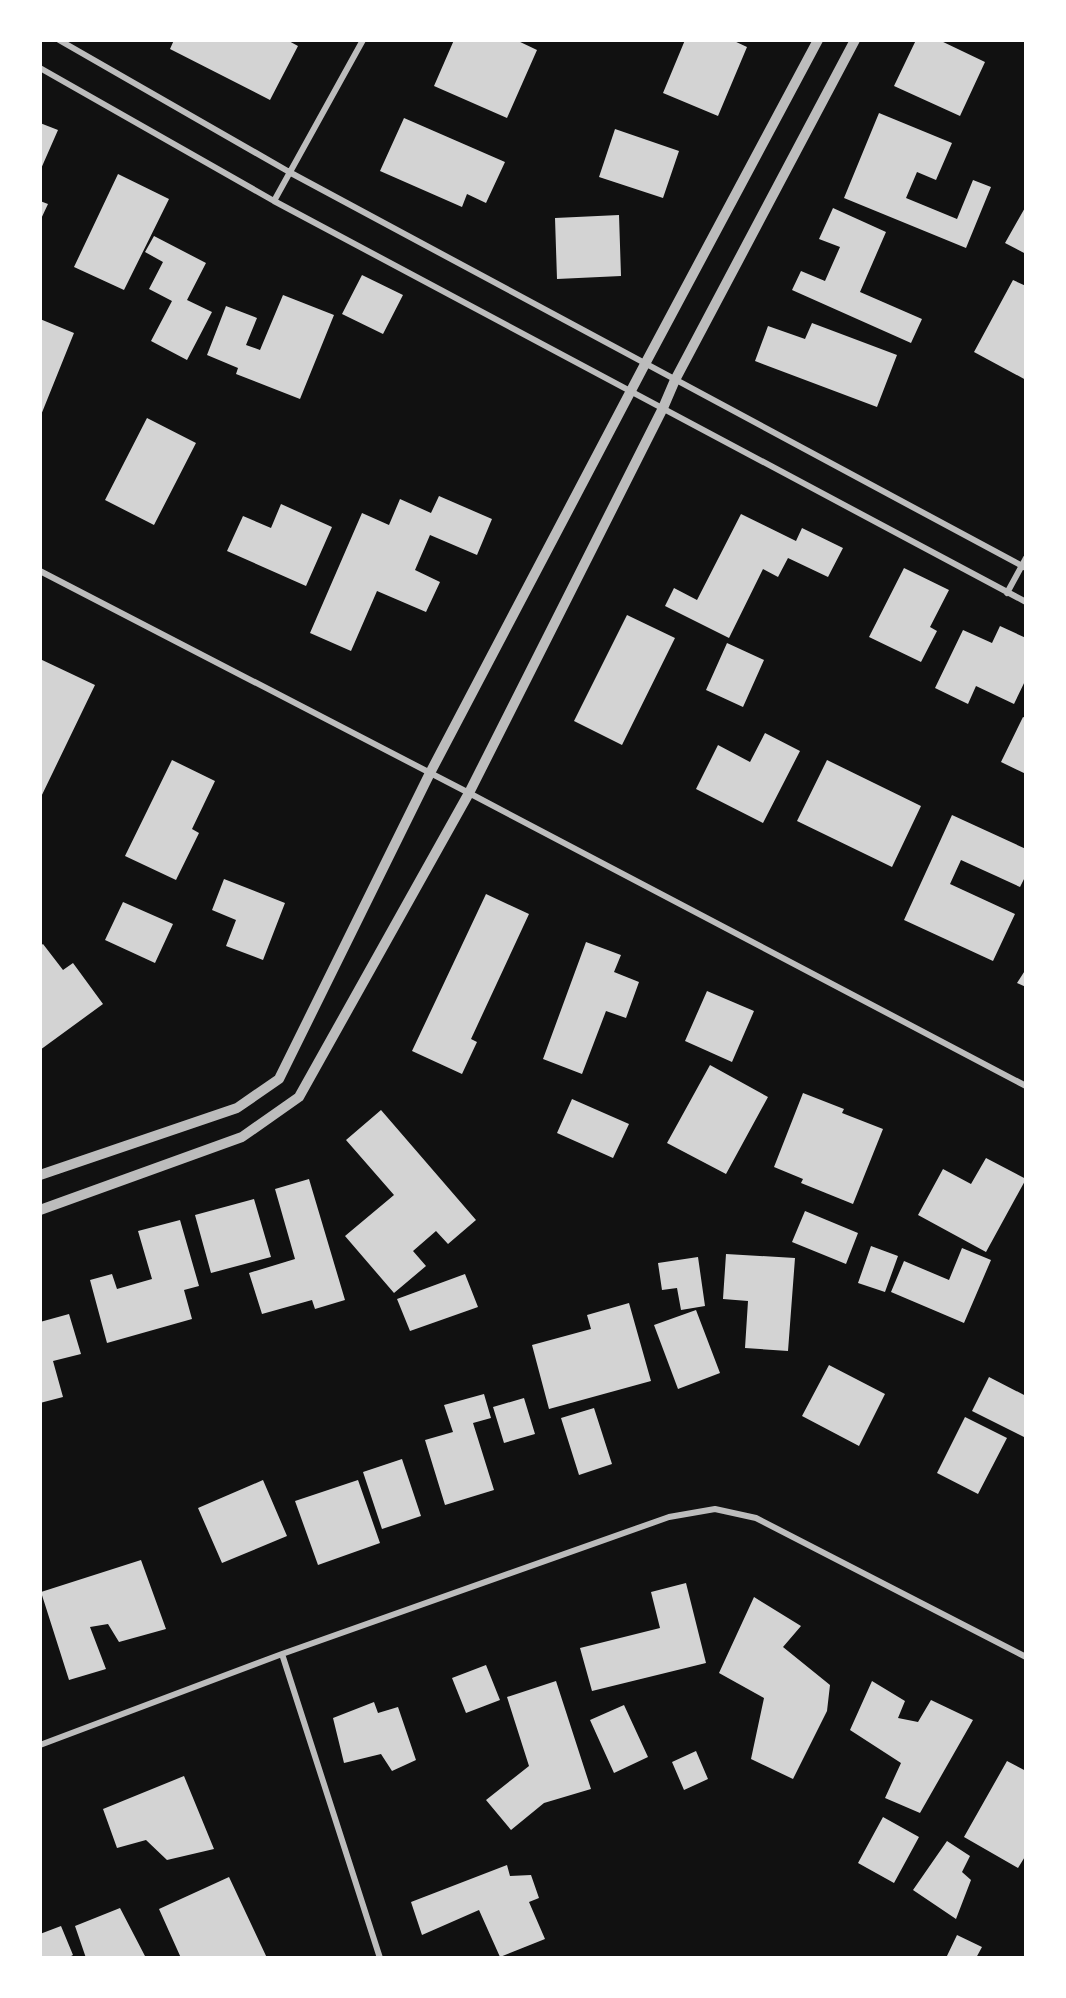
<svg xmlns="http://www.w3.org/2000/svg" width="1066" height="1998" font-family="Signika,sans-serif">
	<style>
		.building { fill: #d3d3d3 }
		.lines { fill: none; stroke-linecap: round; stroke-linejoin: round }
		.minor { stroke: #bcbcbc; stroke-width: 6 }
		.tertiary { stroke: #bcbcbc; stroke-width: 10 }
	</style>
	<rect width="100%" height="100%" fill="#111"/>
	<!-- building -->
	<path class="building" d="M 174,40 L 287,40 L 298,46 L 270,100 L 170,49 Z
		M 454,40 L 516,40 L 537,50 L 507,118 L 434,86 Z
		M 685,40 L 732,40 L 747,47 L 718,116 L 663,93 Z
		M 916,40 L 939,40 L 985,62 L 960,116 L 894,86 Z
		M 879,113 L 952,143 L 936,180 L 917,172 L 906,198 L 957,219 L 973,180 L 991,187 L 966,248 L 844,198 Z
		M 404,118 L 505,162 L 486,203 L 467,194 L 462,207 L 380,171 Z
		M 40,123 L 58,130 L 40,171 Z
		M 615,129 L 679,151 L 663,198 L 599,177 Z
		M 118,174 L 169,199 L 124,290 L 74,267 Z
		M 40,201 L 48,204 L 40,221 Z
		M 1026,206 L 1026,254 L 1005,243 Z
		M 833,208 L 886,232 L 860,292 L 922,319 L 911,343 L 792,290 L 801,271 L 825,281 L 840,247 L 819,239 Z
		M 619,215 L 621,276 L 557,279 L 555,218 Z
		M 154,236 L 206,263 L 187,300 L 212,312 L 187,360 L 151,341 L 172,301 L 149,289 L 163,262 L 145,252 Z
		M 362,275 L 403,295 L 383,334 L 342,314 Z
		M 1013,280 L 1026,286 L 1026,380 L 974,352 Z
		M 283,295 L 334,315 L 300,399 L 236,374 L 238,368 L 207,355 L 226,306 L 257,318 L 246,345 L 260,350 Z
		M 40,319 L 74,333 L 41,415 L 40,415 Z
		M 812,323 L 897,355 L 877,407 L 755,361 L 768,326 L 805,339 Z
		M 147,418 L 196,443 L 154,525 L 105,500 Z
		M 439,496 L 492,519 L 477,555 L 430,535 L 415,570 L 440,582 L 426,612 L 377,591 L 351,651 L 310,633 L 362,513 L 389,525 L 400,499 L 431,513 Z
		M 281,504 L 332,527 L 306,586 L 227,551 L 243,516 L 271,528 Z
		M 741,514 L 796,541 L 802,528 L 843,548 L 828,577 L 788,558 L 778,577 L 763,569 L 729,638 L 665,606 L 674,588 L 697,600 Z
		M 904,568 L 949,590 L 930,627 L 937,631 L 921,662 L 869,637 Z
		M 627,615 L 675,638 L 622,745 L 574,721 Z
		M 1000,626 L 1026,638 L 1026,679 L 1014,704 L 976,686 L 968,704 L 935,688 L 963,630 L 992,643 Z
		M 727,643 L 764,660 L 743,707 L 706,690 Z
		M 40,659 L 95,685 L 40,799 Z
		M 1023,717 L 1026,718 L 1026,774 L 1001,762 Z
		M 765,733 L 800,751 L 763,823 L 696,789 L 718,745 L 750,762 Z
		M 172,760 L 215,781 L 192,829 L 199,833 L 176,880 L 125,856 Z
		M 827,760 L 921,806 L 892,867 L 797,821 Z
		M 952,815 L 1026,849 L 1026,875 L 1020,887 L 961,860 L 950,884 L 1015,914 L 993,961 L 904,920 Z
		M 224,879 L 285,903 L 263,960 L 226,946 L 236,920 L 212,910 Z
		M 486,894 L 529,914 L 471,1039 L 477,1042 L 462,1074 L 412,1051 Z
		M 123,902 L 173,924 L 155,963 L 105,940 Z
		M 586,942 L 621,955 L 614,972 L 639,982 L 626,1018 L 606,1011 L 582,1074 L 543,1059 Z
		M 43,944 L 63,970 L 73,963 L 103,1004 L 40,1050 L 40,946 Z
		M 1026,969 L 1026,987 L 1017,983 Z
		M 707,991 L 754,1011 L 732,1062 L 685,1041 Z
		M 710,1065 L 768,1097 L 726,1174 L 667,1143 Z
		M 803,1093 L 844,1109 L 842,1113 L 883,1129 L 853,1204 L 801,1183 L 803,1179 L 774,1167 Z
		M 572,1099 L 629,1124 L 613,1158 L 557,1133 Z
		M 381,1110 L 476,1220 L 448,1244 L 436,1231 L 413,1251 L 426,1266 L 394,1293 L 345,1236 L 394,1195 L 346,1140 Z
		M 986,1158 L 1026,1179 L 986,1252 L 918,1215 L 943,1169 L 971,1184 Z
		M 309,1179 L 345,1300 L 315,1309 L 312,1300 L 262,1314 L 249,1273 L 295,1259 L 275,1189 Z
		M 254,1199 L 271,1257 L 211,1273 L 195,1215 Z
		M 805,1211 L 858,1233 L 846,1264 L 792,1242 Z
		M 180,1220 L 199,1286 L 184,1290 L 192,1319 L 107,1343 L 90,1280 L 112,1274 L 117,1289 L 152,1279 L 138,1231 Z
		M 871,1246 L 898,1256 L 885,1292 L 858,1283 Z
		M 962,1248 L 991,1260 L 964,1323 L 891,1292 L 904,1261 L 949,1280 Z
		M 726,1254 L 795,1258 L 788,1351 L 745,1348 L 748,1301 L 723,1299 Z
		M 698,1257 L 705,1306 L 681,1310 L 677,1288 L 662,1290 L 658,1263 Z
		M 465,1274 L 478,1307 L 410,1331 L 397,1299 Z
		M 629,1303 L 651,1381 L 549,1409 L 532,1345 L 591,1329 L 587,1315 Z
		M 696,1310 L 720,1373 L 678,1389 L 654,1325 Z
		M 69,1314 L 81,1354 L 53,1361 L 63,1397 L 40,1403 L 40,1322 Z
		M 829,1365 L 885,1394 L 859,1446 L 802,1416 Z
		M 989,1377 L 1026,1396 L 1026,1438 L 972,1411 Z
		M 484,1394 L 491,1418 L 473,1423 L 494,1490 L 445,1505 L 425,1440 L 453,1432 L 444,1405 Z
		M 524,1398 L 535,1434 L 504,1443 L 493,1407 Z
		M 594,1408 L 612,1464 L 579,1475 L 561,1418 Z
		M 965,1417 L 1007,1438 L 978,1494 L 937,1473 Z
		M 402,1459 L 421,1516 L 382,1529 L 363,1472 Z
		M 263,1480 L 287,1536 L 222,1563 L 198,1508 Z
		M 358,1480 L 380,1543 L 318,1565 L 295,1501 Z
		M 141,1560 L 166,1629 L 119,1642 L 108,1624 L 90,1627 L 106,1669 L 69,1680 L 41,1592 Z
		M 686,1583 L 706,1663 L 592,1691 L 580,1648 L 660,1628 L 651,1592 Z
		M 754,1597 L 801,1626 L 783,1647 L 830,1685 L 827,1711 L 793,1779 L 751,1759 L 764,1698 L 719,1673 Z
		M 486,1665 L 500,1700 L 466,1713 L 452,1678 Z
		M 556,1681 L 591,1789 L 544,1803 L 511,1830 L 486,1800 L 529,1766 L 507,1697 Z
		M 872,1681 L 905,1701 L 898,1718 L 918,1722 L 931,1700 L 973,1720 L 920,1813 L 885,1798 L 901,1763 L 850,1730 Z
		M 374,1702 L 378,1713 L 398,1707 L 416,1760 L 392,1771 L 381,1754 L 344,1763 L 333,1718 Z
		M 624,1705 L 648,1757 L 614,1773 L 590,1720 Z
		M 696,1751 L 708,1779 L 684,1790 L 672,1762 Z
		M 1007,1761 L 1026,1771 L 1026,1855 L 1018,1868 L 964,1837 Z
		M 184,1776 L 214,1849 L 167,1860 L 146,1840 L 117,1848 L 103,1809 Z
		M 883,1817 L 919,1837 L 894,1883 L 858,1863 Z
		M 947,1841 L 970,1856 L 962,1872 L 971,1880 L 956,1919 L 913,1890 Z
		M 507,1865 L 510,1876 L 531,1875 L 539,1898 L 529,1902 L 545,1939 L 500,1957 L 479,1910 L 422,1935 L 411,1902 Z
		M 229,1877 L 267,1958 L 181,1958 L 159,1909 Z
		M 120,1908 L 146,1958 L 86,1958 L 75,1926 Z
		M 61,1926 L 73,1955 L 67,1958 L 42,1958 L 40,1953 L 40,1934 Z
		M 957,1935 L 982,1947 L 976,1958 L 946,1958 Z"/>
	<g class="lines">
		<!-- minor -->
		<path class="minor" d="M 59,40 L 291,173 L 1026,568
			M 40,68 L 274,201 L 1026,602
			M 274,201 L 363,40
			M 40,571 L 469,793 L 1026,1086
			M 1007,593 L 1026,558
			M 282,1654 L 380,1958
			M 40,1745 L 282,1654 L 669,1517 L 715,1509 L 756,1518 L 1026,1657"/>
		<!-- tertiary -->
		<path class="tertiary" d="M 40,1175 L 237,1108 L 279,1079 L 430,773 L 645,364 L 818,40
			M 40,1210 L 242,1137 L 299,1097 L 469,793 L 663,408 L 675,380 L 855,40"/>
	</g>
	<!-- border -->
	<rect width="1066" height="1998" fill="none" stroke="#ffffff" stroke-width="84"/>
</svg>
